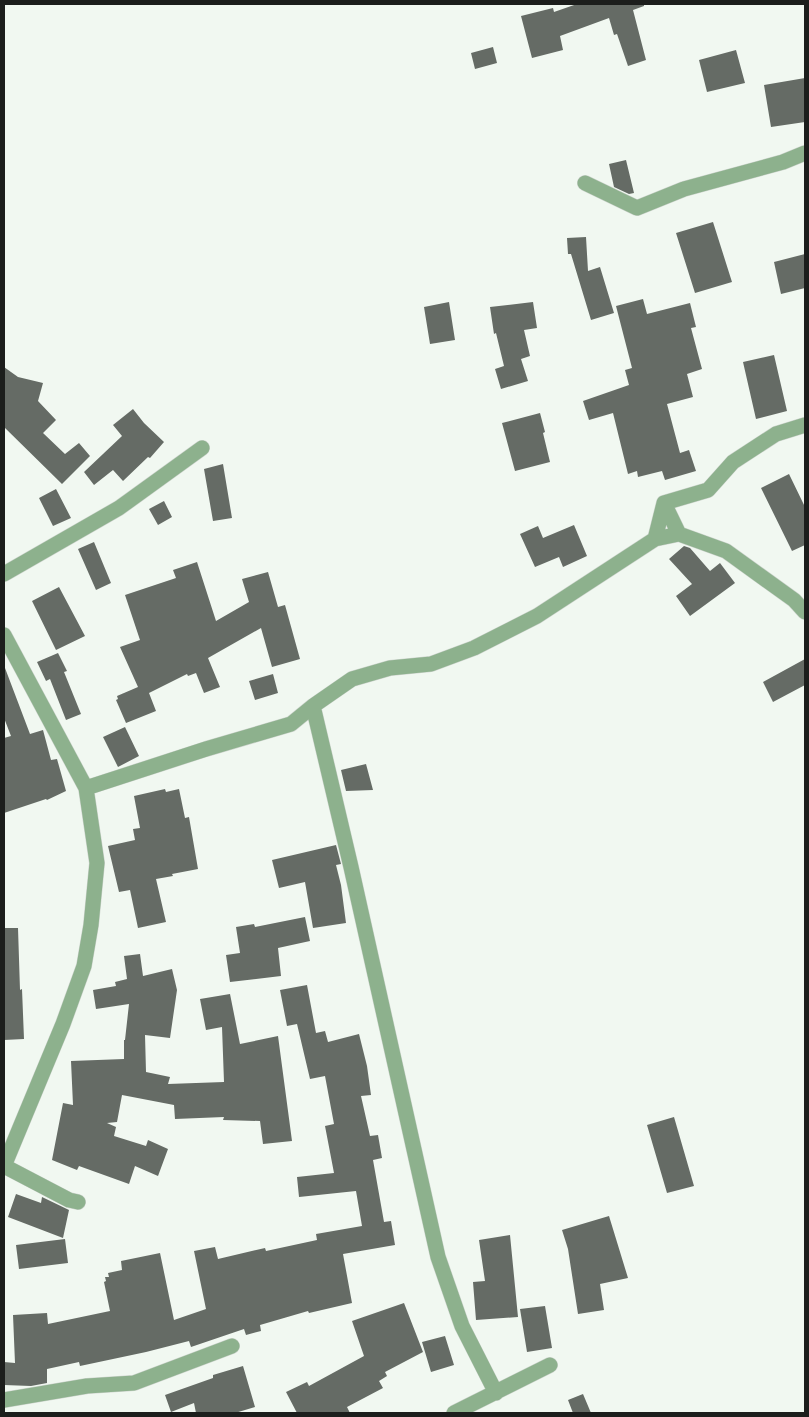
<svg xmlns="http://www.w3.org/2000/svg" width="809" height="1417" font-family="'Nunito Sans',sans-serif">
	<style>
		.building { fill: #656b65 }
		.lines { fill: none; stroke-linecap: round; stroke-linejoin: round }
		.minor-casing { stroke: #cfd5cf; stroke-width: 16 }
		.minor { stroke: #8db18d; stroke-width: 15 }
	</style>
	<rect width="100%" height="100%" fill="#f1f8f1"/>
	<!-- building -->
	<path class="building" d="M 577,4 L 644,4 L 644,6 L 633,10 L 646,60 L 628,66 L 617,34 L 614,35 L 609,18 L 560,36 L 563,50 L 532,58 L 521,16 L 553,8 L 554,12 Z
		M 493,47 L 497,63 L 475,69 L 471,53 Z
		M 736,50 L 745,83 L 707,92 L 699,60 Z
		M 805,78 L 805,122 L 771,127 L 764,85 Z
		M 626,160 L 634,193 L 629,194 L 614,187 L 609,164 Z
		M 713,222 L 732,282 L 695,293 L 676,233 Z
		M 586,237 L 588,271 L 600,267 L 614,313 L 591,320 L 571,254 L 568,254 L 567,238 Z
		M 805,254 L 805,288 L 781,294 L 774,262 Z
		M 643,299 L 647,314 L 690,303 L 696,327 L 691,328 L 702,369 L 687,374 L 693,397 L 667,404 L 680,453 L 689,450 L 696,471 L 665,480 L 662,471 L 638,477 L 637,471 L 628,474 L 613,413 L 589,420 L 583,401 L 629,385 L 625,370 L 632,368 L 616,306 Z
		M 449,302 L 455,340 L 430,344 L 424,307 Z
		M 533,302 L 537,328 L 524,330 L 530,356 L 521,359 L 528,381 L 501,389 L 495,369 L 504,366 L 496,333 L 494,334 L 490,307 Z
		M 774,355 L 787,411 L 756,419 L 743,362 Z
		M 4,367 L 18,377 L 43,383 L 38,401 L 56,420 L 43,433 L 65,454 L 79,443 L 90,456 L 62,484 L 4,427 Z
		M 133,409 L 144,423 L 164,442 L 150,458 L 148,457 L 123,481 L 113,470 L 94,485 L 84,472 L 122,436 L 113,425 Z
		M 540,413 L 545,432 L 543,433 L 550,462 L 515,471 L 502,423 Z
		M 223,464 L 232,518 L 213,521 L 204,469 Z
		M 789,474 L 805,507 L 805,545 L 792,551 L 761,488 Z
		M 56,489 L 71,518 L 53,526 L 39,498 Z
		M 164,501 L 172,517 L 158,525 L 149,509 Z
		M 574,525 L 587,556 L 563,567 L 559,557 L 535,567 L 520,534 L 538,526 L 543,538 Z
		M 94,542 L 111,583 L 96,590 L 78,549 Z
		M 684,546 L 690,548 L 710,571 L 720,563 L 735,583 L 690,616 L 676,596 L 692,584 L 669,559 Z
		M 197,562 L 216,621 L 249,602 L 242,579 L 268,572 L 278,607 L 285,605 L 300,659 L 272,667 L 261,628 L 208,658 L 220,687 L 204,693 L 196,673 L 188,676 L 187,674 L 149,693 L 156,711 L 126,723 L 116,700 L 118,699 L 117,696 L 138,687 L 120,647 L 140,640 L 125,595 L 176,578 L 173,570 Z
		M 59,587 L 85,636 L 56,650 L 32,601 Z
		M 58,653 L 67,671 L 64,672 L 81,714 L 66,720 L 50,679 L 46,681 L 37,662 Z
		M 805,659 L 805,685 L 773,702 L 763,682 Z
		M 4,668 L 5,668 L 30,734 L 43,730 L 51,760 L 57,759 L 66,791 L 47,800 L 46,799 L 4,813 L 4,738 L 11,736 L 4,718 Z
		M 273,674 L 278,693 L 255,700 L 249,681 Z
		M 125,727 L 139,756 L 118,767 L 103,737 Z
		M 366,764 L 373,790 L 346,791 L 341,770 Z
		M 165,789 L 166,792 L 179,789 L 185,818 L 189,817 L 198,869 L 172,874 L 173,876 L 156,879 L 166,922 L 138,928 L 130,890 L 119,892 L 108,846 L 135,840 L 133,829 L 140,828 L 134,796 Z
		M 336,845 L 341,864 L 336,865 L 341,885 L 346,923 L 313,928 L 305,882 L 279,888 L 272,860 Z
		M 305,917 L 310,941 L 278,948 L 281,976 L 230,982 L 226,955 L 240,953 L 236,927 L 254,924 L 255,927 Z
		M 4,928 L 18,928 L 20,990 L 22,989 L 24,1039 L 4,1040 Z
		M 140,954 L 143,976 L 172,969 L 177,990 L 170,1038 L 145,1035 L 146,1072 L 170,1077 L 168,1084 L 224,1082 L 222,1027 L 206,1030 L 200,999 L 230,994 L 240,1044 L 278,1036 L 292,1141 L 263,1144 L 260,1121 L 223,1120 L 224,1117 L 175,1119 L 174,1105 L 122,1095 L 117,1122 L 107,1123 L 116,1127 L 114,1136 L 146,1146 L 148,1140 L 168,1149 L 158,1176 L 135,1166 L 129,1184 L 79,1166 L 77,1170 L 52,1160 L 63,1103 L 73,1105 L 71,1061 L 124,1059 L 124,1040 L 125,1040 L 129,1004 L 96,1009 L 93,990 L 116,986 L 115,982 L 127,979 L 124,956 Z
		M 307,985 L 316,1033 L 325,1031 L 328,1042 L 359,1034 L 367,1066 L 371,1095 L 361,1096 L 370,1136 L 378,1135 L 382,1158 L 373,1160 L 384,1222 L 391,1221 L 395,1245 L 343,1254 L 352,1303 L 309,1313 L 308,1311 L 260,1325 L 261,1331 L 246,1335 L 244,1329 L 191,1347 L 189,1341 L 146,1352 L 80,1366 L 79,1362 L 47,1369 L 47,1383 L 31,1386 L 4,1385 L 4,1362 L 15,1363 L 13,1315 L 47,1313 L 48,1324 L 110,1311 L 104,1282 L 106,1281 L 105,1277 L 109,1277 L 108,1273 L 122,1270 L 121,1261 L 160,1253 L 174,1320 L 206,1309 L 194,1251 L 215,1247 L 218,1259 L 265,1248 L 266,1251 L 317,1240 L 316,1234 L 362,1226 L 356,1191 L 299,1197 L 297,1177 L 334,1173 L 325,1126 L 334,1124 L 325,1076 L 310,1079 L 297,1024 L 287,1026 L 280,990 Z
		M 674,1117 L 694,1186 L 667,1193 L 647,1125 Z
		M 16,1194 L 41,1203 L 42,1197 L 69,1210 L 63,1238 L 8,1217 Z
		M 609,1216 L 628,1278 L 600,1284 L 604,1310 L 578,1314 L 568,1249 L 562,1230 Z
		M 510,1235 L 518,1317 L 476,1320 L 473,1282 L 485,1281 L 479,1240 Z
		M 65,1239 L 68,1263 L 19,1269 L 16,1245 Z
		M 404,1303 L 423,1352 L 385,1372 L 387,1376 L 379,1381 L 383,1388 L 347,1407 L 350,1413 L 297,1413 L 286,1392 L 307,1382 L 309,1386 L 364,1356 L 352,1321 Z
		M 545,1306 L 552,1348 L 527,1352 L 520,1309 Z
		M 445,1336 L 454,1365 L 431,1372 L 422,1342 Z
		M 243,1366 L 255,1407 L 235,1413 L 196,1413 L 194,1403 L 171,1412 L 165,1395 L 213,1378 L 213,1375 Z
		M 583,1394 L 591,1413 L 573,1413 L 568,1400 Z"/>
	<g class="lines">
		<!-- minor casing -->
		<g class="minor-casing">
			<path id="minor" d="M 585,183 L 637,208 L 684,189 L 783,162 L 805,153
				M 664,503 L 679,534
				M 655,539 L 664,503 L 708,490 L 733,462 L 776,434 L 805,425
				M 4,574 L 119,508 L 202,448
				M 4,635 L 86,788 L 97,863 L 91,925 L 84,966 L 63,1024 L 4,1166
				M 313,706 L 351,867 L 438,1257 L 462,1326 L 496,1393
				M 86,788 L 206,749 L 291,724 L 313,706 L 352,679 L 390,668 L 431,664 L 474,648 L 537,616 L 655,539 L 679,534 L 726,551 L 794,600 L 805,612
				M 4,1166 L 69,1200 L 78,1202
				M 4,1400 L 87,1386 L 134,1383 L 232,1346
				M 454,1413 L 550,1365"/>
		</g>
		<!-- minor -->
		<use href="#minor" class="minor"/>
	</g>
	<!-- border -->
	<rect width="809" height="1417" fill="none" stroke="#1c1e1c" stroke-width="10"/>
</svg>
